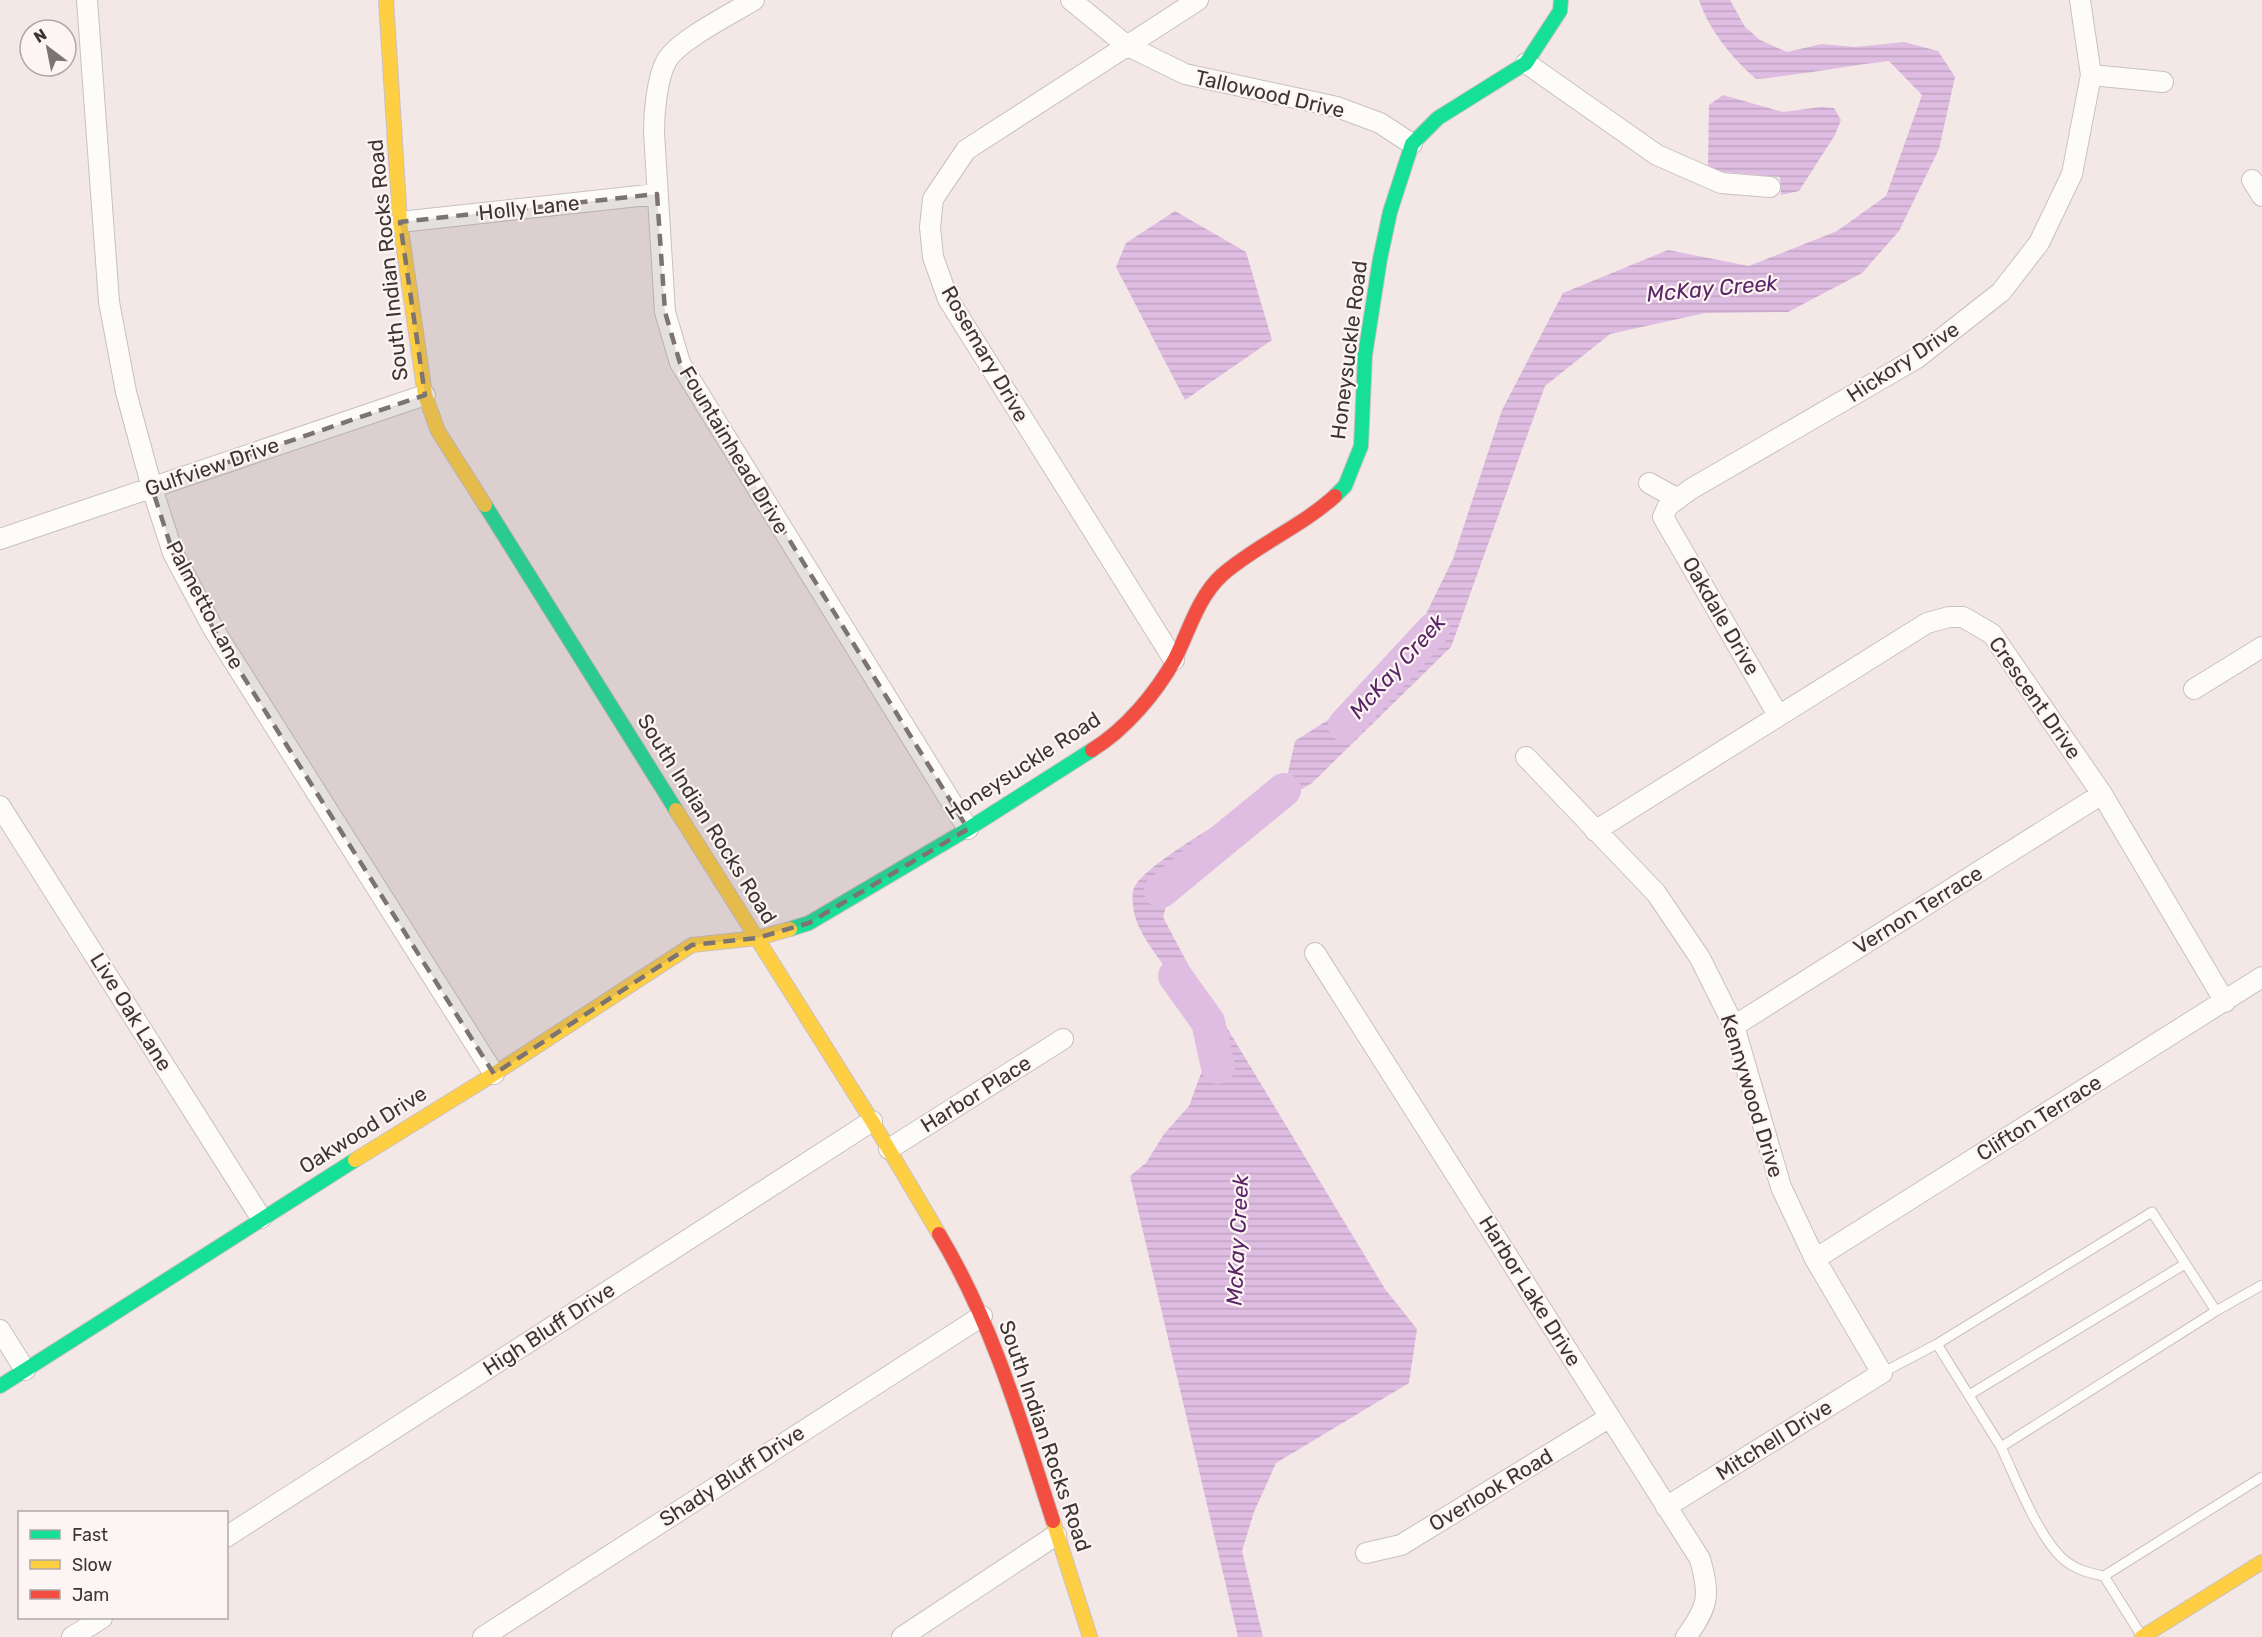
<svg xmlns="http://www.w3.org/2000/svg" width="2262" height="1637" font-family="Rubik,sans-serif">
	<style>
		.water { fill: url(#water-rules) }
		.lines { fill: none; stroke-linecap: round; stroke-linejoin: round }
		.river { stroke: #dfbde2; stroke-width: 34 }
		.lane-casing { stroke: #c9c0bf; stroke-width: 11 }
		.street-casing { stroke: #c9c0bf; stroke-width: 22 }
		.fast-casing { stroke: #c9c0bf; stroke-width: 16 }
		.slow-casing { stroke: #c9c0bf; stroke-width: 16 }
		.jam-casing { stroke: #c9c0bf; stroke-width: 16 }
		.lane { stroke: #fdfcfb; stroke-width: 9 }
		.street { stroke: #fdfcfb; stroke-width: 20 }
		.fast { stroke: #16e098; stroke-width: 14 }
		.slow { stroke: #ffcf43; stroke-width: 14 }
		.jam { stroke: #f24e42; stroke-width: 14 }
		.marked { fill: #7c7472; fill-opacity: 0.2; stroke: #7c7472; stroke-width: 4.5; stroke-dasharray: 12 8; stroke-linejoin: round }
		.labels { text-anchor: middle; stroke-width: 4.5; stroke-linejoin: round; paint-order: stroke }
		.street-label { font-size: 21px; fill: #3c3534; stroke: #fdf5f3 }
		.water-label { font-size: 22px; font-style: italic; fill: #5a2567; stroke: #fdf5f3 }
	</style>
	<defs>
		<pattern id="water-rules" width="6" height="5" patternUnits="userSpaceOnUse" patternTransform="scale(1.5)"><rect width="6" height="5" fill="#dfbde2"/><path d="M0 2.5h6" fill="none" stroke="#c0a3c2"/></pattern>
	</defs>
	<rect width="100%" height="100%" fill="#f3e8e6"/>
	<!-- water -->
	<path class="water" d="M 1699,0 L 1730,0 L 1745,27 L 1760,40 L 1787,52 L 1822,44 L 1855,47 L 1904,42 L 1938,51 L 1955,77 L 1939,149 L 1899,231 L 1862,273 L 1788,312 L 1705,313 L 1610,334 L 1545,386 L 1451,647 L 1312,783 L 1220,838 L 1173,882 L 1163,917 L 1193,974 L 1213,1005 L 1202,1015 C 1185,991 1141,942 1135,916 C 1133,909 1131,894 1134,888 C 1145,862 1256,801 1285,786 L 1295,741 L 1395,677 L 1453,559 L 1502,410 L 1563,293 L 1668,250 L 1749,266 L 1837,231 L 1886,196 L 1922,95 L 1889,61 C 1844,66 1801,75 1756,79 C 1732,58 1709,30 1699,0 Z
		M 1723,95 L 1783,112 L 1821,107 L 1834,108 L 1841,120 L 1835,135 L 1799,191 L 1781,195 L 1780,177 L 1723,172 L 1708,166 L 1709,105 Z
		M 1175,211 L 1246,252 L 1272,340 L 1185,400 L 1116,267 L 1126,243 Z
		M 1218,1013 L 1385,1289 L 1417,1329 L 1409,1383 L 1276,1463 L 1254,1512 L 1242,1551 L 1263,1637 L 1238,1637 L 1130,1176 L 1146,1163 L 1164,1134 L 1189,1106 L 1203,1068 L 1197,1032 Z"/>
	<g class="lines">
		<!-- river -->
		<path class="river" d="M 1345,725 L 1433,630
			M 1161,891 L 1284,790
			M 1175,976 L 1208,1022 L 1218,1067"/>
		<!-- lane casing -->
		<g class="lane-casing">
			<path id="lane" d="M 2216,1311 L 2262,1285
				M 1882,1373 L 1937,1344 L 2152,1212 L 2216,1311 L 2001,1447 L 1937,1344
				M 1969,1395 L 2185,1264
				M 2001,1447 C 2016,1479 2037,1534 2062,1558 C 2074,1569 2088,1573 2104,1576
				M 2141,1635 L 2104,1576 L 2262,1477"/>
		</g>
		<!-- street casing -->
		<g class="street-casing">
			<path id="street" d="M 87,0 L 109,302 L 126,392 L 152,488 L 173,553 L 214,630 L 494,1074
				M 754,0 C 733,13 679,40 667,60 C 657,77 654,112 654,132 L 665,312 L 680,363 L 968,829
				M 1071,0 L 1126,45 L 1185,74 L 1337,107 L 1380,123 L 1412,144
				M 1526,63 L 1657,155 L 1721,183 L 1770,187
				M 2091,75 L 2163,82
				M 2252,180 L 2262,196
				M 400,222 L 657,194
				M 1649,483 L 1678,499
				M 0,539 L 425,395
				M 1174,660 L 948,299 L 933,257 L 930,227 L 933,199 L 966,150 L 1198,0
				M 2194,689 L 2262,647
				M 1778,715 L 1663,517 L 1668,506 L 1691,489 L 1917,358 L 2001,292 L 2039,243 L 2072,174 L 2091,75 L 2080,0
				M 1526,757 L 1656,893 L 1700,958 L 1734,1026 L 1781,1187 L 1815,1259 L 1882,1373 L 1666,1507
				M 0,806 L 261,1218
				M 1595,831 L 1927,623 L 1949,617 L 1963,617 L 1992,634 L 2102,794 L 2225,1002
				M 1315,953 L 1700,1559 C 1710,1595 1709,1606 1686,1637
				M 1734,1026 L 2102,794
				M 889,1149 L 1063,1039
				M 1815,1259 L 2262,977
				M 0,1330 L 25,1370
				M 226,1537 L 872,1121
				M 1366,1553 L 1401,1545 L 1610,1417
				M 72,1637 L 102,1618
				M 483,1637 L 982,1316
				M 902,1637 L 1056,1535"/>
		</g>
		<!-- fast casing -->
		<g class="fast-casing">
			<path id="fast" d="M 1335,496 L 1345,486 L 1361,446 L 1365,355 L 1380,259 L 1390,212 L 1412,144 L 1438,118 L 1526,63 L 1560,11 L 1561,0
				M 485,505 L 676,810
				M 790,929 L 809,923 L 968,829 L 1092,750
				M 0,1386 L 355,1160"/>
		</g>
		<!-- slow casing -->
		<g class="slow-casing">
			<path id="slow" d="M 386,0 L 400,222 L 425,395 L 438,431 L 485,505
				M 676,810 L 872,1121 L 939,1234
				M 355,1160 L 494,1074 L 692,945 L 757,938 L 790,929
				M 1053,1521 L 1090,1637
				M 2142,1637 L 2262,1562"/>
		</g>
		<!-- jam casing -->
		<g class="jam-casing">
			<path id="jam" d="M 1092,750 C 1126,729 1156,693 1175,659 C 1189,631 1198,597 1222,575 C 1256,545 1301,527 1335,496
				M 939,1234 C 993,1324 1021,1422 1053,1521"/>
		</g>
		<!-- lane -->
		<use href="#lane" class="lane"/>
		<!-- street -->
		<use href="#street" class="street"/>
		<!-- fast -->
		<use href="#fast" class="fast"/>
		<!-- slow -->
		<use href="#slow" class="slow"/>
		<!-- jam -->
		<use href="#jam" class="jam"/>
	</g>
	<!-- marked area -->
	<path class="marked" d="M 657,194 L 665,312 L 680,363 L 968,829 L 809,923 L 757,938 L 692,945 L 494,1074 L 214,630 L 173,553 L 152,488 L 425,395 L 400,222 Z"/>
	<g class="labels">
		<!-- street labels -->
		<g class="street-label">
			<text transform="translate(1270 94) rotate(13)" y="7">Tallowood Drive</text>
			<text transform="translate(529 208) rotate(-6)" y="7">Holly Lane</text>
			<text transform="translate(388 260) rotate(-96)" y="7">South Indian Rocks Road</text>
			<text transform="translate(1349 350) rotate(-83)" y="7">Honeysuckle Road</text>
			<text transform="translate(985 354) rotate(60)" y="7">Rosemary Drive</text>
			<text transform="translate(1903 362) rotate(-33)" y="7">Hickory Drive</text>
			<text transform="translate(734 450) rotate(59)" y="7">Fountainhead Drive</text>
			<text transform="translate(212 467) rotate(-19)" y="7">Gulfview Drive</text>
			<text transform="translate(205 605) rotate(62)" y="7">Palmetto Lane</text>
			<text transform="translate(1721 616) rotate(60)" y="7">Oakdale Drive</text>
			<text transform="translate(2035 698) rotate(55)" y="7">Crescent Drive</text>
			<text transform="translate(1023 766) rotate(-33)" y="7">Honeysuckle Road</text>
			<text transform="translate(707 819) rotate(58)" y="7">South Indian Rocks Road</text>
			<text transform="translate(1918 910) rotate(-32)" y="7">Vernon Terrace</text>
			<text transform="translate(131 1012) rotate(58)" y="7">Live Oak Lane</text>
			<text transform="translate(976 1094) rotate(-32)" y="7">Harbor Place</text>
			<text transform="translate(1752 1096) rotate(73)" y="7">Kennywood Drive</text>
			<text transform="translate(2039 1118) rotate(-32)" y="7">Clifton Terrace</text>
			<text transform="translate(363 1130) rotate(-32)" y="7">Oakwood Drive</text>
			<text transform="translate(1530 1291) rotate(58)" y="7">Harbor Lake Drive</text>
			<text transform="translate(549 1329) rotate(-33)" y="7">High Bluff Drive</text>
			<text transform="translate(1045 1436) rotate(71)" y="7">South Indian Rocks Road</text>
			<text transform="translate(1774 1440) rotate(-32)" y="7">Mitchell Drive</text>
			<text transform="translate(732 1476) rotate(-33)" y="7">Shady Bluff Drive</text>
			<text transform="translate(1491 1490) rotate(-31)" y="7">Overlook Road</text>
		</g>
		<!-- water labels -->
		<g class="water-label">
			<text transform="translate(1712 288) rotate(-5)" y="8">McKay Creek</text>
			<text transform="translate(1397 666) rotate(-48)" y="8">McKay Creek</text>
			<text transform="translate(1237 1240) rotate(-87)" y="8">McKay Creek</text>
		</g>
	</g>
	<!-- legend -->
	<rect x="18" y="1511" width="210" height="108" fill="#fdf5f3" stroke="#b0a8a7" stroke-width="1.5"/>
	<rect x="30" y="1530" width="30" height="9" fill="#16e098" stroke="#b0a8a7" stroke-width="1.5"/>
	<text x="72" y="1541" font-size="18" fill="#3c3534">Fast</text>
	<rect x="30" y="1560" width="30" height="9" fill="#ffcf43" stroke="#b0a8a7" stroke-width="1.5"/>
	<text x="72" y="1571" font-size="18" fill="#3c3534">Slow</text>
	<rect x="30" y="1590" width="30" height="9" fill="#f24e42" stroke="#b0a8a7" stroke-width="1.5"/>
	<text x="72" y="1601" font-size="18" fill="#3c3534">Jam</text>
	<!-- north arrow -->
	<g transform="translate(48 48) rotate(328)"><circle r="28" fill="#fdf5f3" stroke="#b0a8a7" stroke-width="1.5"/>
	<path d="M0-4.5L10 22L0 15L-10 22Z" fill="#7c7472"/>
	<text y="-9" font-size="16" font-weight="bold" text-anchor="middle" fill="#3c3534">N</text>
	</g>
</svg>
